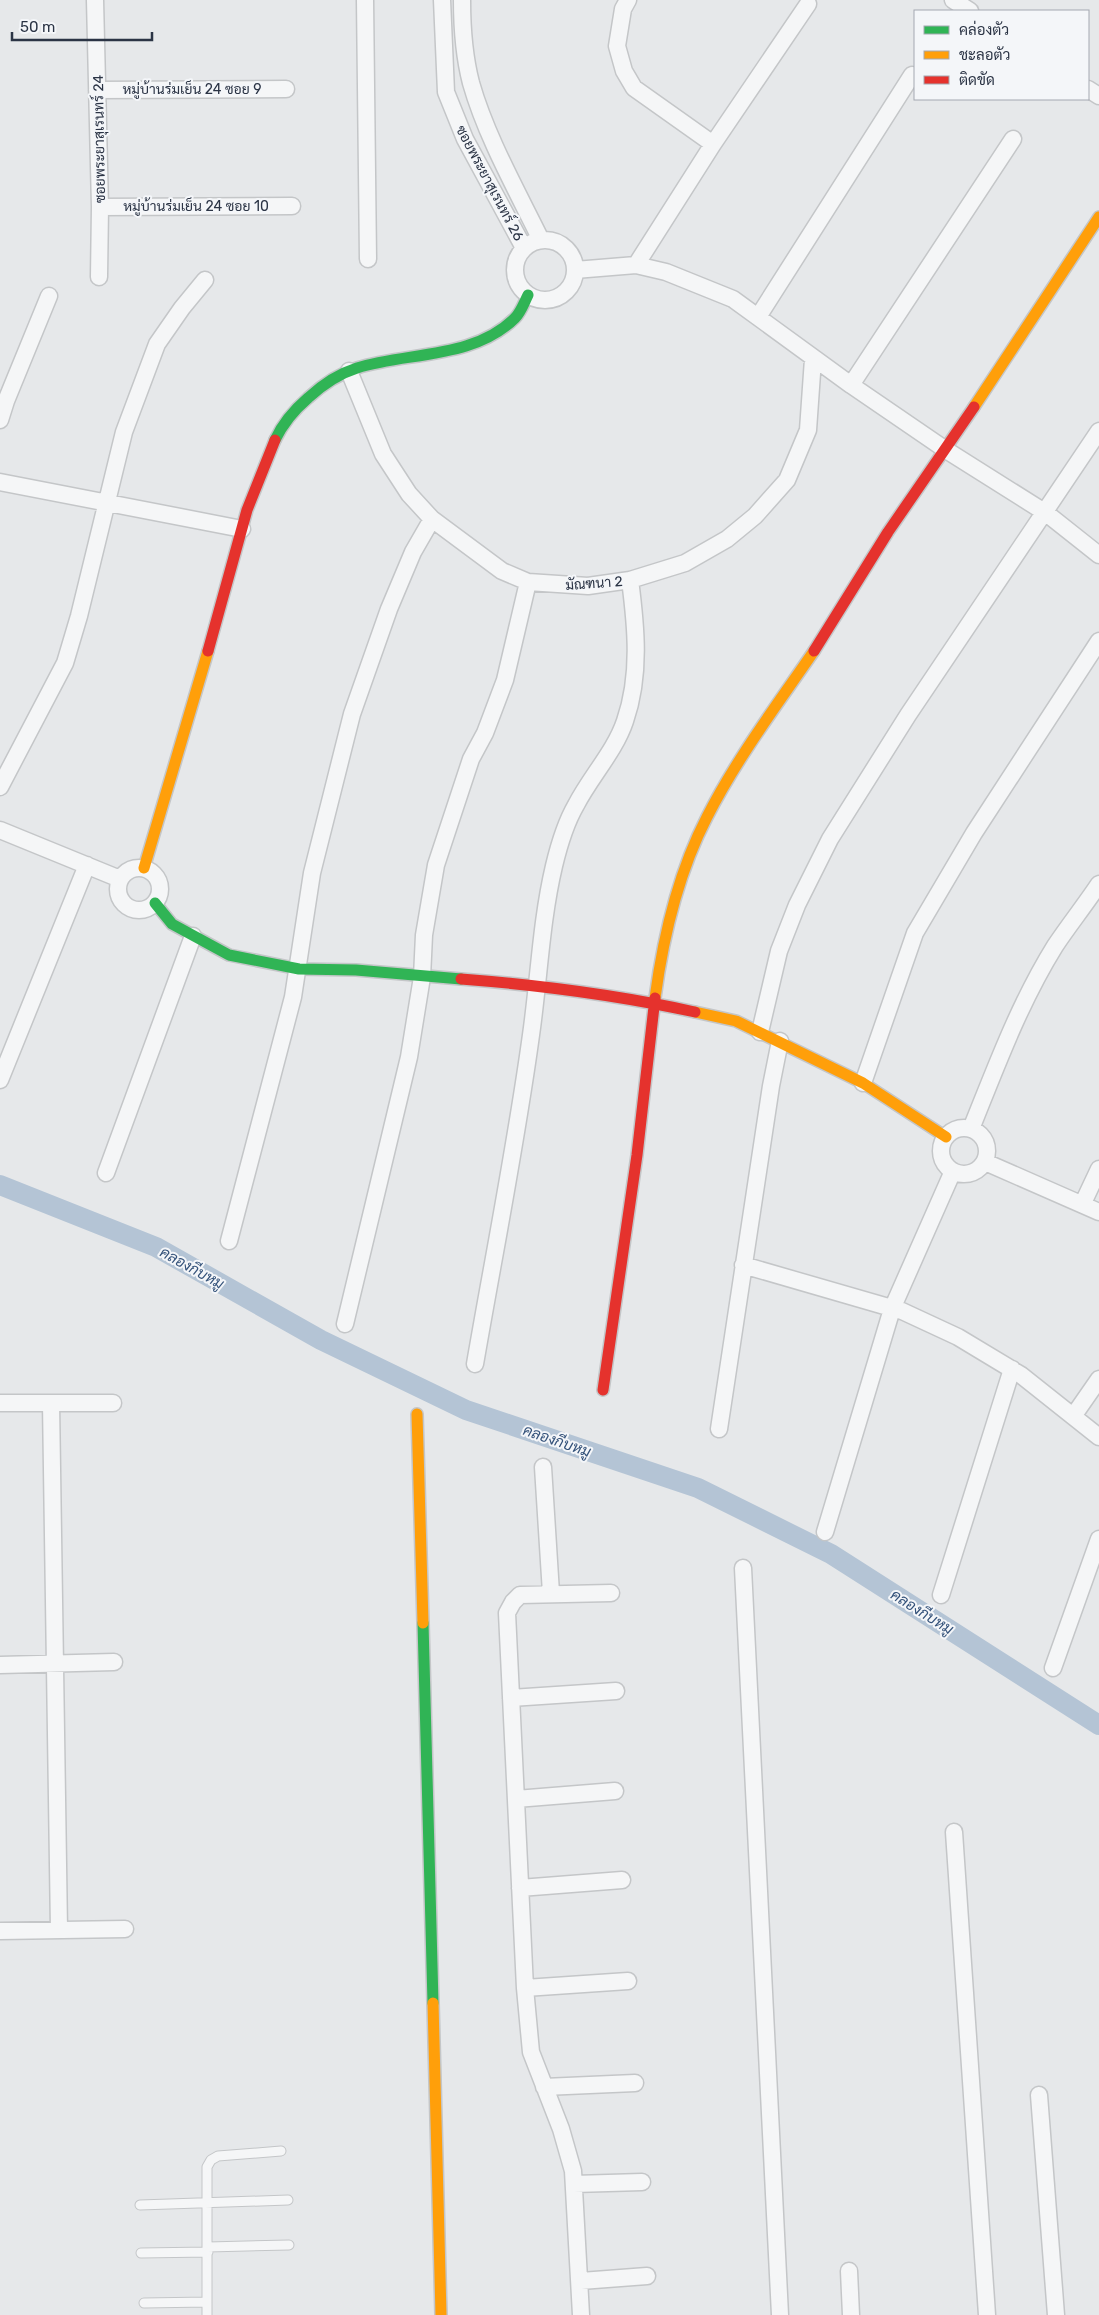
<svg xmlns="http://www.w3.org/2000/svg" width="1099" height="2315" font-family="Rubik,Sarabun,sans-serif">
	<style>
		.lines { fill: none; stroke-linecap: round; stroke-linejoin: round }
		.canal { stroke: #b4c4d5; stroke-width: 20 }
		.lane-casing { stroke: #c4c6c8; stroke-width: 11 }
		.street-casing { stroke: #c4c6c8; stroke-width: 19 }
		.fast-casing { stroke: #c4c6c8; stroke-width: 14 }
		.slow-casing { stroke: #c4c6c8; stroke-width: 14 }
		.jam-casing { stroke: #c4c6c8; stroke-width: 14 }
		.lane { stroke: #f5f6f7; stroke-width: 9 }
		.street { stroke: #f5f6f7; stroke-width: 16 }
		.fast { stroke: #30b455; stroke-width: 11 }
		.slow { stroke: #ff9f0a; stroke-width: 11 }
		.jam { stroke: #e5322d; stroke-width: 11 }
		.labels { text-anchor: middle; stroke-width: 4; stroke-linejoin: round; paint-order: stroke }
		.street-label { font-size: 14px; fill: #2b3445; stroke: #f4f6f9 }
		.water-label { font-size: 15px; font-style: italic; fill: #34527a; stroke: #f4f6f9 }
	</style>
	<rect width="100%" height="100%" fill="#e6e8ea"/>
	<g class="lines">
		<!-- canal -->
		<path class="canal" d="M 0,1185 L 156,1247 L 321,1340 L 466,1410 L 698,1488 L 831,1554 L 1099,1725"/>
		<!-- lane casing -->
		<g class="lane-casing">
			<path id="lane" d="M 140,2205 L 288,2200
				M 208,2247 L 289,2245
				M 141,2253 L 208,2252
				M 144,2303 L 207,2302
				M 207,2315 L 207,2167 L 211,2160 L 218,2156 L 281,2151"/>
		</g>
		<!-- street casing -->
		<g class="street-casing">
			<path id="street" d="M 95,0 L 100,207 L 99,277
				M 365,0 L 368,259
				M 442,0 L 446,92 L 465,139 L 524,248
				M 462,0 C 462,28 464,56 471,83 C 486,136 517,191 541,240
				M 628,0 L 623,9 L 617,46 L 624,71 L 634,88 L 713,144
				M 953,0 L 970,11
				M 1088,89 L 1099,96
				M 97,90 L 286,89
				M 100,207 L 292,206
				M515 270a30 30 0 1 1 60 0a30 30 0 1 1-60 0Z
				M 636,265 L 713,144 L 808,4
				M 575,270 L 636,265 L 666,272 L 733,299 L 851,385 L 946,450 L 1046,513 L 1099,555
				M 758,317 L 912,75
				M 349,371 L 383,454 L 409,494 L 432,519 L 502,571 L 528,582 L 588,586 L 630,580 L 685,563 L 727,539 L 755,516 L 787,480 L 808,430 L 813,359
				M 851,385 L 1013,139
				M 0,420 L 6,401 L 49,296
				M 0,482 L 242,529
				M 0,787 L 65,663 L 79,616 L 124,432 L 157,344 L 182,308 L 205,280
				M 0,830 L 120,879
				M118 889a21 21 0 1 1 42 0a21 21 0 1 1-42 0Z
				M 760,1032 L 779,951 L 797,905 L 830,839 L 908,715 L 1099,431
				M 0,1080 L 87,865
				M 863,1083 L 915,933 L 974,833 L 1099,641
				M941 1151a23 23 0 1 1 46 0a23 23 0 1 1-46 0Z
				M 971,1129 C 996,1067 1019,1004 1055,946 C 1069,925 1085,905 1099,884
				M 985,1162 L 1099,1212
				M 106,1173 L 193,936
				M 1083,1203 L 1099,1169
				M 229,1241 L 293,997 L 312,873 L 352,714 L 389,609 L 413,552 L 432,519
				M 743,1265 L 902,1311 L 958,1337 L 1021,1375 L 1099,1437
				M 345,1324 L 409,1057 L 422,977 L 424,935 L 436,865 L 471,759 L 485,733 L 505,680 L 528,582
				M 475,1364 C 494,1254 516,1145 531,1035 C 539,979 541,921 554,866 C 559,845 565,824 576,805 C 591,776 615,751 625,721 C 641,675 636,626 630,580
				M 0,1403 L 113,1403
				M 51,1403 L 59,1930
				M 1074,1415 L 1099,1379
				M 719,1429 L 771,1086 L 780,1041
				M 543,1467 L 551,1593
				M 825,1532 L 892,1309 L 953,1171
				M 743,1568 L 780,2315
				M 941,1595 L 1012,1369
				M 0,1665 L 114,1662
				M 1053,1668 L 1099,1539
				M 511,1698 L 616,1691
				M 516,1799 L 615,1791
				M 954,1832 L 987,2315
				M 520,1888 L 622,1880
				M 0,1931 L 125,1929
				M 525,1988 L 628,1981
				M 544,2087 L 635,2083
				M 1039,2095 L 1056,2315
				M 574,2184 L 642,2182
				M 849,2271 L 851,2315
				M 581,2281 L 647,2276
				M 581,2315 L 573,2171 L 561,2129 L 531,2052 L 525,1988 L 507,1613 L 513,1602 L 520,1595 L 611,1593"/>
		</g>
		<!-- fast casing -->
		<g class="fast-casing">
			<path id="fast" d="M 275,440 C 283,423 294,410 308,398 C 322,385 338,374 357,368 C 408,352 474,359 515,318 C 521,312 524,303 528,295
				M 155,903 L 172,924 L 229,955 L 299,969 L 356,970 L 461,979
				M 423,1623 L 433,2003"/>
		</g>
		<!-- slow casing -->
		<g class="slow-casing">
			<path id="slow" d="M 974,407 L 1099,217
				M 144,868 L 208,651
				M 655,998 C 663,938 679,871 707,817 C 737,758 777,705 814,651
				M 695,1012 L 736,1021 L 863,1083 L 946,1137
				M 417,1414 L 423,1623
				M 433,2003 L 441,2315"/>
		</g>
		<!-- jam casing -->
		<g class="jam-casing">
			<path id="jam" d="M 208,651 L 247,510 L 275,440
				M 814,651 L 888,532 L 974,407
				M 461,979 C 539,985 617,995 695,1012
				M 603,1390 L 637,1155 L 655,998"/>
		</g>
		<!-- lane -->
		<use href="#lane" class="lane"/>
		<!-- street -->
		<use href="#street" class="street"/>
		<!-- fast -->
		<use href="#fast" class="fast"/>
		<!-- slow -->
		<use href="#slow" class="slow"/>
		<!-- jam -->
		<use href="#jam" class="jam"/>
	</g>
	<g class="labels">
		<!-- street labels -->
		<g class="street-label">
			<text x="192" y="94">หมู่บ้านร่มเย็น 24 ซอย 9</text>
			<text transform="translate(99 139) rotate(-91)" y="5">ซอยพระยาสุเรนทร์ 24</text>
			<text transform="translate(490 183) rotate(62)" y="5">ซอยพระยาสุเรนทร์ 26</text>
			<text x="196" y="211">หมู่บ้านร่มเย็น 24 ซอย 10</text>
			<text transform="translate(594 583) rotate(-4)" y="5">มัณฑนา 2</text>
		</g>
		<!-- water labels -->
		<g class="water-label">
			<text transform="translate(192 1268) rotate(29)" y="5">คลองกีบหมู</text>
			<text transform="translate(557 1441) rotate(19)" y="5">คลองกีบหมู</text>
			<text transform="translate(922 1612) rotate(32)" y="5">คลองกีบหมู</text>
		</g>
	</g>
	<!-- legend -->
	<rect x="914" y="10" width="175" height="90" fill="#f4f6f9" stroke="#a4a8b1"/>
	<rect x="924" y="26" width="25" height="8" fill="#30b455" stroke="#a4a8b1"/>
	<text x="959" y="35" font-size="15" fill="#2b3445">คล่องตัว</text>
	<rect x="924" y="51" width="25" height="8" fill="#ff9f0a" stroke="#a4a8b1"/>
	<text x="959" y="60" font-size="15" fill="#2b3445">ชะลอตัว</text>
	<rect x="924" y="76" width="25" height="8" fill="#e5322d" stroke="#a4a8b1"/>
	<text x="959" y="85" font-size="15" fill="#2b3445">ติดขัด</text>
	<!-- scale -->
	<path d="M12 32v8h140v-8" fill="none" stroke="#2b3445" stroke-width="2.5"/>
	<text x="20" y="32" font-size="15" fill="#2b3445" stroke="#f4f6f9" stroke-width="4" paint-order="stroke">50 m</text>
</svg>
